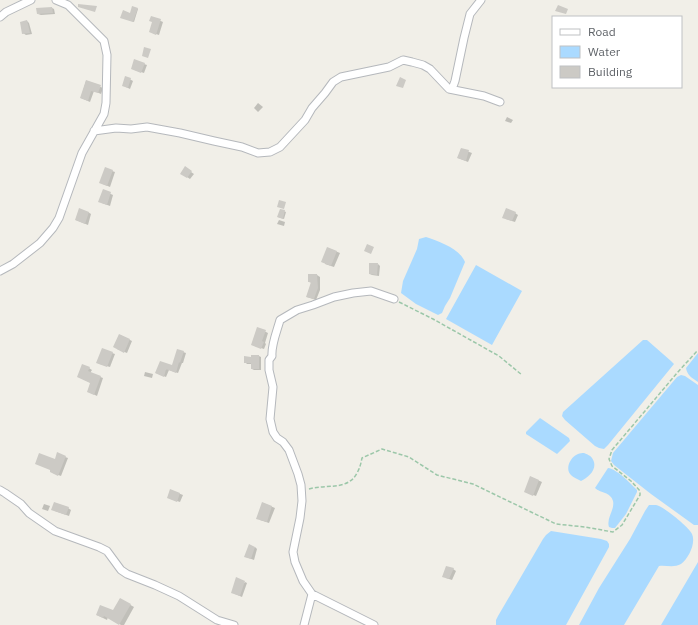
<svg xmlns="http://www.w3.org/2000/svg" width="698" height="625" font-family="'IBM Plex Sans',sans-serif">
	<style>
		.water { fill: #aadaff }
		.shadow { fill: #0003 }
		.building { fill: #cccac5 }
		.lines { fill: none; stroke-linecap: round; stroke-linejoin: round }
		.street-casing { stroke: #b5b8bc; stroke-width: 9 }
		.path { stroke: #9cc7a9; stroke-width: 1.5; stroke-dasharray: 4 2; stroke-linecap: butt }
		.street { stroke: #fff; stroke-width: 7 }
	</style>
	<rect width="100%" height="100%" fill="#f1efe8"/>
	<!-- water -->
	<path class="water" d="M 426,237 C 440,242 459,248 465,262 L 450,298 L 445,306 L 442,313 L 438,315 L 416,304 L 401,293 L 403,281 L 417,249 L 419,239 Z
		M 476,265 L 522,291 L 492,345 L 446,319 Z
		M 643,340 L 647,340 L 671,361 L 674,364 L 608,445 L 604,449 L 599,448 L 595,446 L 565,420 L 562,416 L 563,412 Z
		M 698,353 L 698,382 C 692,378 687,375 686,368 Z
		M 681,375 L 685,376 L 698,385 L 698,525 L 694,525 L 651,494 L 614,465 L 611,461 L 613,453 L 677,377 Z
		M 540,418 L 543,420 L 569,438 L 570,441 L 557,454 L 526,434 L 526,432 Z
		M 584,453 C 587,454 591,456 592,458 C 599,468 589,477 581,481 C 578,479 574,478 572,476 C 564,470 570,457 578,454 C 580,453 582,453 584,453 Z
		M 608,468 C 617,469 630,483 637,490 L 637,492 L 626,514 L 615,528 L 612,528 L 609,527 C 606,518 615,510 613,501 C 611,492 600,493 595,488 Z
		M 649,505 C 651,505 653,505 656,505 C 663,506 689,527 692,534 C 696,543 689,558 681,564 C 674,568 666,565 659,566 L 624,625 L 579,625 L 599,588 L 630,539 L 645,511 Z
		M 551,531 L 601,539 L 607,541 L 609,544 L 609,547 L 566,625 L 496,625 L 496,620 L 498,616 L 543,539 L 546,535 Z
		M 698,562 L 698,625 L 661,625 Z"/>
	<!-- shadow -->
	<path class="shadow" d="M 133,7 L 138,9 L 134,22 L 121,17 L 131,14 Z
		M 52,8 L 54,9 L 55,14 L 41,15 L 38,14 Z
		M 152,17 L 163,22 L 159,35 L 153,33 L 153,22 Z
		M 27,21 L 29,23 L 32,34 L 26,35 L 23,33 Z
		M 144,64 L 147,65 L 144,73 L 135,70 Z
		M 126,77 L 133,81 L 130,89 L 126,87 Z
		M 86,81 L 103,88 L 101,94 L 94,91 L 90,102 L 81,98 Z
		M 258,103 L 263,107 L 258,112 L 254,108 Z
		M 507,117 L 513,120 L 511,123 L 505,121 Z
		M 461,149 L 472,153 L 468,162 L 458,158 Z
		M 185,168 L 194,174 L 190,179 L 181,173 Z
		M 112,171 L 115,172 L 110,187 L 103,184 Z
		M 104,191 L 113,195 L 110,206 L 102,203 Z
		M 281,210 L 286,212 L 284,219 L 278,217 Z
		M 88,212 L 91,214 L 88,225 L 76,220 Z
		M 515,213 L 518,215 L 515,222 L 506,219 Z
		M 279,220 L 285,222 L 284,226 L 277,224 Z
		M 328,248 L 340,253 L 334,267 L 325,264 Z
		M 378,264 L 380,266 L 379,276 L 372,275 L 370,274 Z
		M 317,275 L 320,277 L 320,290 L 316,300 L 307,297 L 312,283 L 309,282 Z
		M 258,328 L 268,333 L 265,343 L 266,344 L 264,349 L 255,346 Z
		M 120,335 L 132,341 L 127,353 L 117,349 Z
		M 183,352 L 186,353 L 183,363 L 182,363 L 178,373 L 169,370 L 166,377 L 156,373 L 172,367 Z
		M 112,353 L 115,354 L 110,367 L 100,364 Z
		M 259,356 L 261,357 L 261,370 L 254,370 L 252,369 L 252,364 L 247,364 L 245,362 Z
		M 89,368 L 92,370 L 90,373 L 103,378 L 97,396 L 91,393 L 91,383 L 81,378 Z
		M 145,372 L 153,374 L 152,378 L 144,376 Z
		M 65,457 L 68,458 L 61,476 L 53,473 L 51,470 L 55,460 Z
		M 531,477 L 542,482 L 536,496 L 528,493 Z
		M 170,490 L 183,495 L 180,502 L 171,499 Z
		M 263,503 L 275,508 L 269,523 L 260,520 Z
		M 44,504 L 50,506 L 48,511 L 42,509 Z
		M 68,508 L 71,510 L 69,516 L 55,511 Z
		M 255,547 L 257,549 L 254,560 L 246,557 Z
		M 453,569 L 456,571 L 452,580 L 446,578 Z
		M 245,582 L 247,583 L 242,597 L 235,594 Z
		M 120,599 L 134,607 L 124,625 L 121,625 L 108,617 L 107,620 L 97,615 L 113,612 Z"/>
	<!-- building -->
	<path class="building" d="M 78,4 L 97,6 L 95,12 L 78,7 Z
		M 558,5 L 568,9 L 566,14 L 555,11 Z
		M 132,6 L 138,8 L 133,22 L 120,18 L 123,10 L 130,13 Z
		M 52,7 L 53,13 L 37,14 L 36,8 Z
		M 151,16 L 161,19 L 156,35 L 149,32 L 152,22 L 149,21 Z
		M 27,20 L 30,33 L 22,34 L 20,22 Z
		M 144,47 L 151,49 L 148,58 L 142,56 Z
		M 134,59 L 145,63 L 141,73 L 131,69 Z
		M 125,76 L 131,78 L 128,88 L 122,86 Z
		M 400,77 L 406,80 L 403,88 L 396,86 Z
		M 86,80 L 101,85 L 98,93 L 91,91 L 88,101 L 80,98 Z
		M 461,148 L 469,150 L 466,161 L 457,158 Z
		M 185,166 L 192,171 L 187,178 L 180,174 Z
		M 105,167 L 113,170 L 107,186 L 99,183 Z
		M 103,189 L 111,192 L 107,205 L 98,202 Z
		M 279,200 L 286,202 L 284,209 L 277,207 Z
		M 79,208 L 89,212 L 85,224 L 75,220 Z
		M 506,208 L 516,212 L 512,221 L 502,218 Z
		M 280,209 L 285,210 L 283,219 L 277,217 Z
		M 367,244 L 374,247 L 371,254 L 364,251 Z
		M 327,247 L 337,251 L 331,266 L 321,262 Z
		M 369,263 L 378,263 L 377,275 L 369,274 Z
		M 308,274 L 317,274 L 318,288 L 314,299 L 306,297 L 311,282 L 308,282 Z
		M 257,327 L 266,330 L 262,341 L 264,342 L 261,349 L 251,345 Z
		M 119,334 L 130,339 L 124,353 L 113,347 Z
		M 102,348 L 113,352 L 107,367 L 96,363 Z
		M 177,349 L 184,351 L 180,363 L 179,362 L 176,373 L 166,369 L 164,377 L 155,373 L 160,361 L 172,365 Z
		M 251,355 L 259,355 L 259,369 L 251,369 L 251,363 L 244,363 L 244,356 L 251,357 Z
		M 82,364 L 90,367 L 88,371 L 101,376 L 94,395 L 87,392 L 90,383 L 77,377 Z
		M 57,452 L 66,456 L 58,476 L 50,472 L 50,470 L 35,464 L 39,453 L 55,459 Z
		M 530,476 L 539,480 L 533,496 L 524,492 Z
		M 170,489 L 180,493 L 177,502 L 167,498 Z
		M 54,502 L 69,507 L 66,515 L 51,510 Z
		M 262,502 L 272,506 L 267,522 L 256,519 Z
		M 249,544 L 255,547 L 251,559 L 244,557 Z
		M 446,566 L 454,568 L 449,579 L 442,577 Z
		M 236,577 L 245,581 L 240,596 L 231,593 Z
		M 120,598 L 131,604 L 119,625 L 104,616 L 103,618 L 96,615 L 100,605 L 113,610 Z"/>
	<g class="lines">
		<!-- street casing -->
		<g class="street-casing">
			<path id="street" d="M 0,17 L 6,12 L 31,0
				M 452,89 L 455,81 L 464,38 L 470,14 L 481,0
				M 94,131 L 116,128 L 131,129 L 147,127 L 180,133 L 214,141 L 242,147 L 258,153 L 270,152 L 280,147 L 305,120 L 312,108 L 325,93 L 333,82 L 341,77 L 389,67 L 403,60 L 412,62 L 423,65 L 430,69 L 449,89 L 484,96 L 500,102
				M 0,271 L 13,264 L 40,243 L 53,228 L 59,218 L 82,153 L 104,114 L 106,103 L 107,55 L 104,41 L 68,5 L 56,0
				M 0,490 L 5,493 L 21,504 L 29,513 L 55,531 L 99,547 L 107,551 L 121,570 L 127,574 L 155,585 L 179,596 L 217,620 L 234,625
				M 312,594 L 374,625
				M 304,625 L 312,594 L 303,581 L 295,562 L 293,552 L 300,518 L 302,501 L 301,485 L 298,474 L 289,450 L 283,442 L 277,438 L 273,432 L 270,419 L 273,387 L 269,370 L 269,360 L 272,356 C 271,345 277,331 280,320 L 297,310 L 313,305 L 334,297 L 353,293 L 371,291 L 394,299"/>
		</g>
		<!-- path -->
		<path class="path" d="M 399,302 L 433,319 L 499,356 L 522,375
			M 309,489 C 325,484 348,491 357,473 C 360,468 361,463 362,458 L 382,449 L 409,457 L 437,475 L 473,484 L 556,524 L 585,527 L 613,532 L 622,525 L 640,495 L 640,491 L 631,481 L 612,466 L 609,459 L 612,450 L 677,373 L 698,350"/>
		<!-- street -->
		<use href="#street" class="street"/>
	</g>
	<!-- legend -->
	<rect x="552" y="16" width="130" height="72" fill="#ffffff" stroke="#bfc1c3"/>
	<rect x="560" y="29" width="20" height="6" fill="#ffffff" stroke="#bfc1c3"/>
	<text x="588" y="36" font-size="12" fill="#5f6368">Road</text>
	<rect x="560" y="46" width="20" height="12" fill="#aadaff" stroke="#bfc1c3"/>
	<text x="588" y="56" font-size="12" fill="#5f6368">Water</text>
	<rect x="560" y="66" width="20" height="12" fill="#cccac5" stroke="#bfc1c3"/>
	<text x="588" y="76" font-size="12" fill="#5f6368">Building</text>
</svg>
